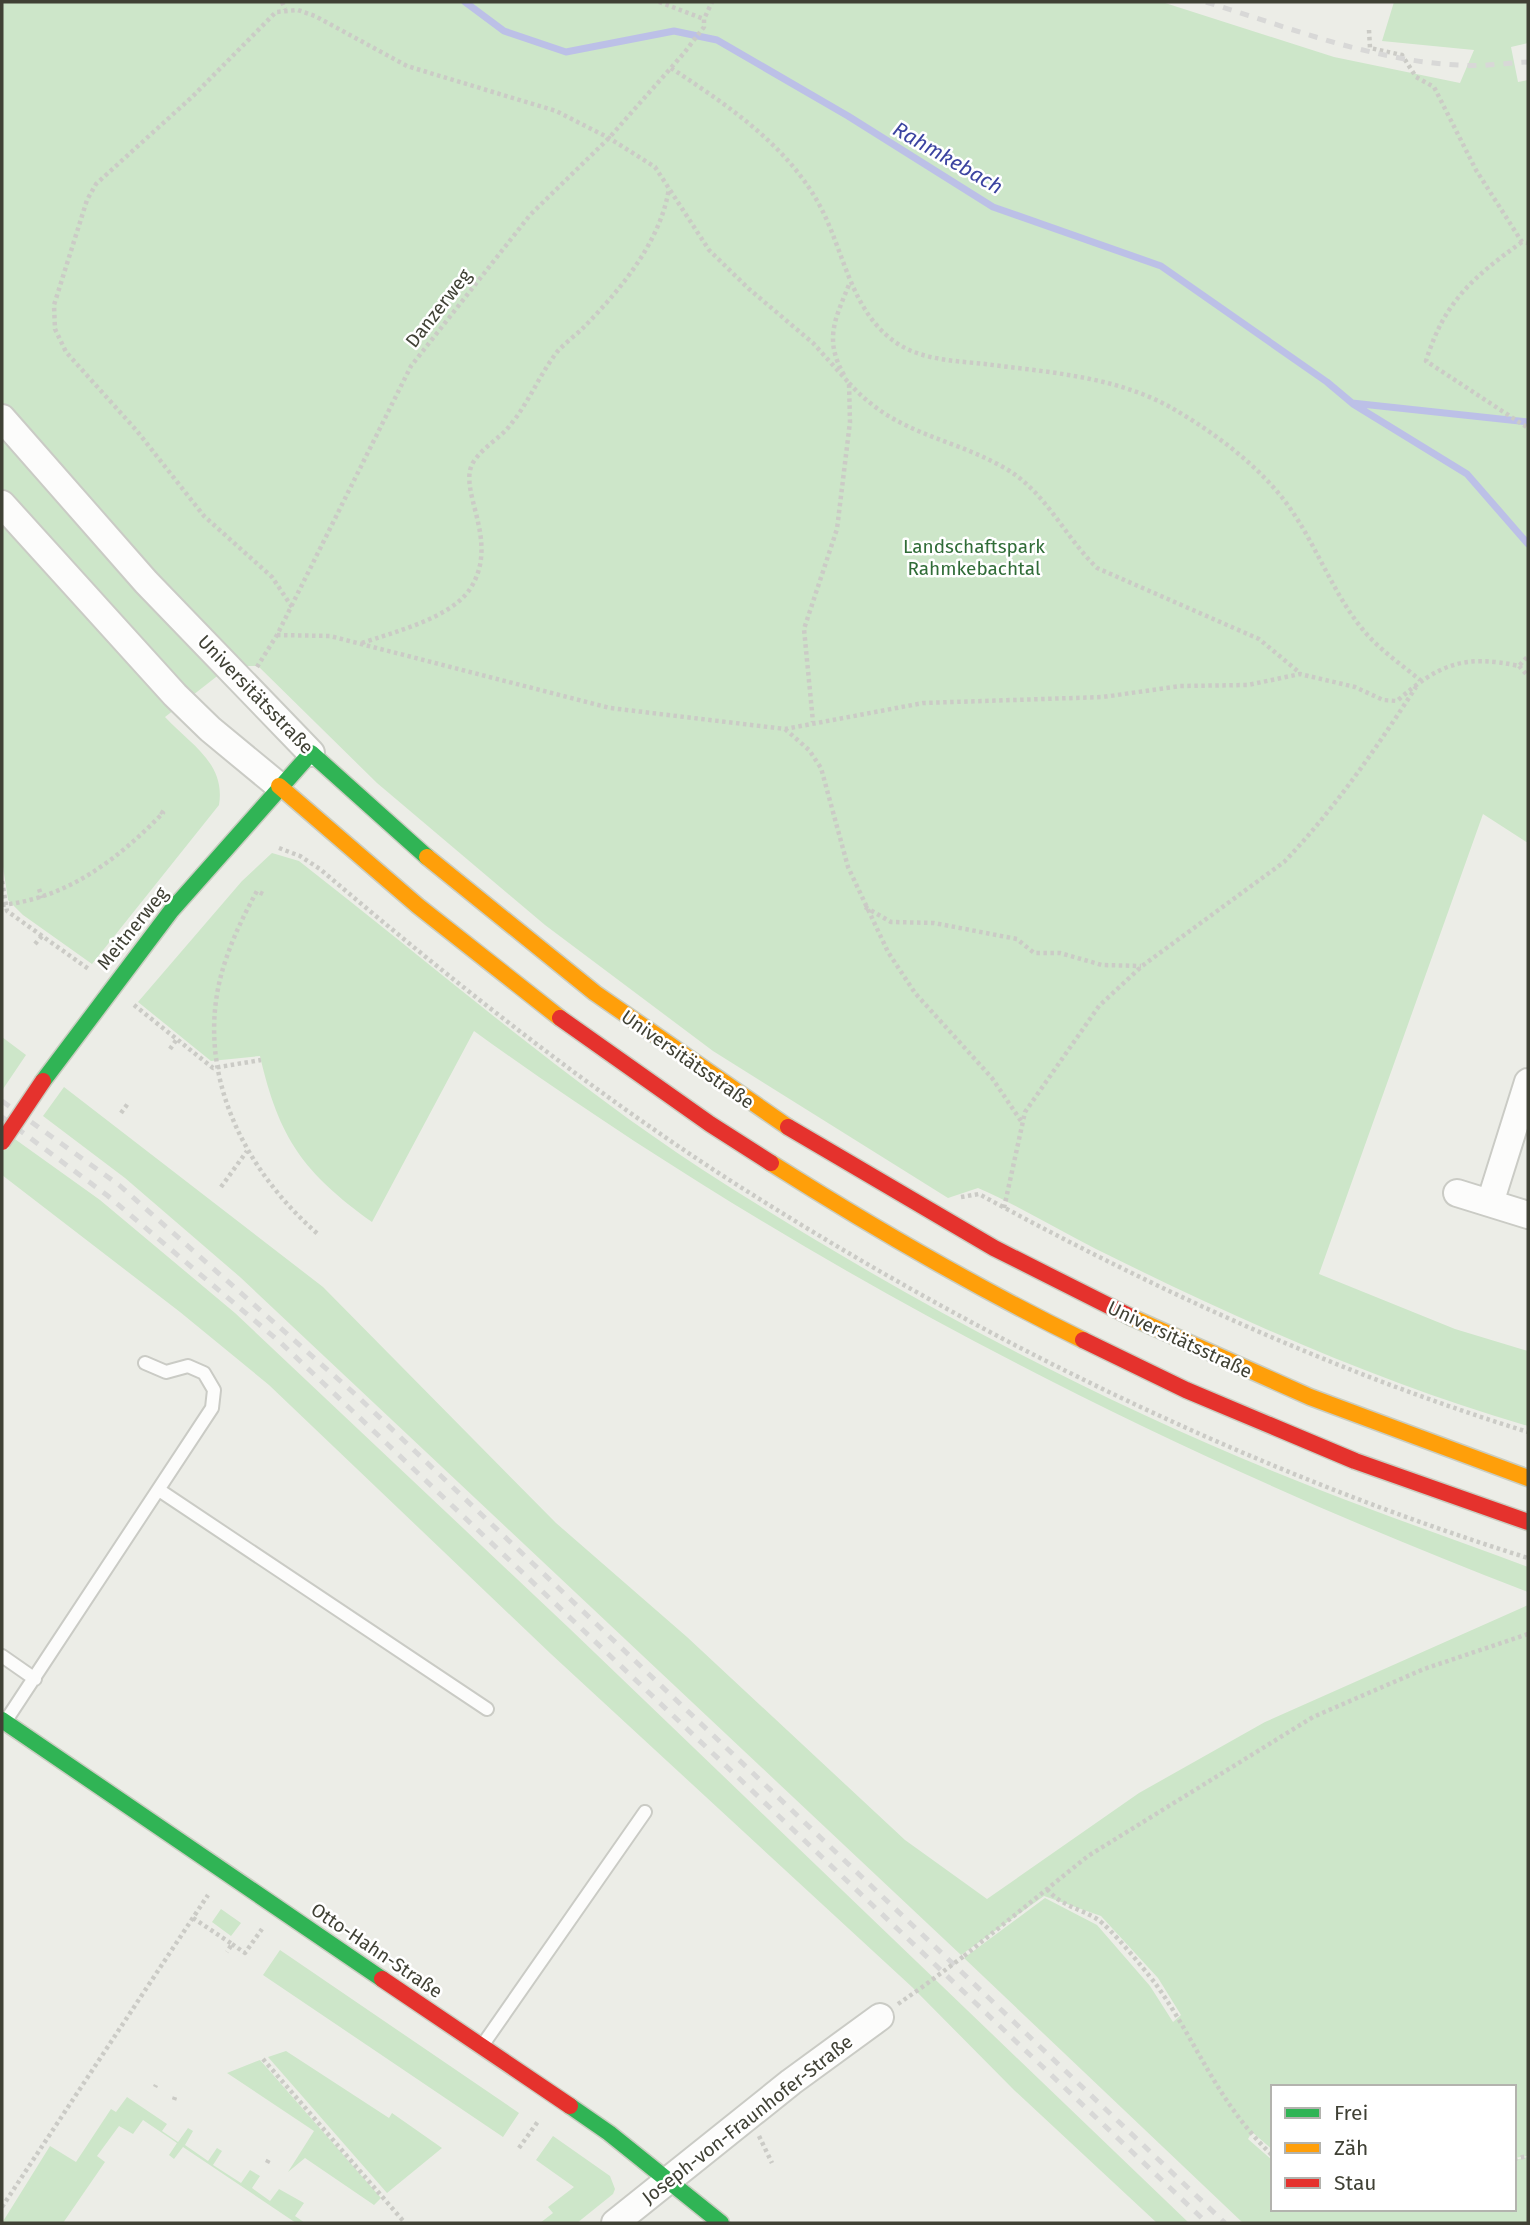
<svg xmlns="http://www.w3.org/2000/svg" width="1530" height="2225" font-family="'Fira Sans',sans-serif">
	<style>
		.green { fill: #cde6c9 }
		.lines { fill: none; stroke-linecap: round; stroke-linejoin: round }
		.stream { stroke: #bcc0e7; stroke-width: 7 }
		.lane-casing { stroke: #cacbc5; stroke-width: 16 }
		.street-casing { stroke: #cacbc5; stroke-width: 30 }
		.fast-casing { stroke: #cacdc1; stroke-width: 19 }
		.slow-casing { stroke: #cacdc1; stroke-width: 19 }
		.jam-casing { stroke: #cacdc1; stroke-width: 19 }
		.path { stroke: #cbcbc6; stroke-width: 4.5; stroke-dasharray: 3.5 3.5; stroke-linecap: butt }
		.lane { stroke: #fcfcfb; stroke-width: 12 }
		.street { stroke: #fcfcfb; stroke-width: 26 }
		.fast { stroke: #30b455; stroke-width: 16 }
		.slow { stroke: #ff9f0a; stroke-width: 16 }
		.jam { stroke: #e5322d; stroke-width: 16 }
		.rail { stroke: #d8d8d7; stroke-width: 5; stroke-dasharray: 9 9; stroke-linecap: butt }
		.jam-bridge-casing { stroke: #cacdc1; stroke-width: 19; stroke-linecap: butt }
		.path-bridge { stroke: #cbcbc6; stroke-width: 4.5; stroke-dasharray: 3.5 3.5; stroke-linecap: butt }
		.jam-bridge { stroke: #e5322d; stroke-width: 16 }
		.labels { text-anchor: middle; stroke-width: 5; stroke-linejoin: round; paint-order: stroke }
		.street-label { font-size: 19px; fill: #404135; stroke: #fff }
		.park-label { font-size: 19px; fill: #306c37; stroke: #fff }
		.water-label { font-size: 21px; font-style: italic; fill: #3b43a0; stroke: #fff }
	</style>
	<rect width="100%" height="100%" fill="#ecede7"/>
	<!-- green -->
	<path class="green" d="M 2,2 L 1162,2 L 1334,57 L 1460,83 L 1474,50 L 1382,41 L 1394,2 L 1528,2 L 1528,43 L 1511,47 L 1518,82 L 1528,80 L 1528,843 L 1483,814 L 1319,1274 L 1455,1329 L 1528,1351 L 1528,1426 C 1379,1383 1235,1318 1096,1249 C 1057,1229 1019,1206 978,1188 L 948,1198 L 713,1051 L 545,925 L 377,783 L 258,666 L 230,666 L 165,717 C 190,744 226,763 219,805 L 92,964 L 23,915 L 8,900 L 2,860 Z
		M 272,853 L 299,861 C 433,965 561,1077 703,1170 C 897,1295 1104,1406 1320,1490 C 1389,1517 1459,1541 1528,1567 L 1528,1592 C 1155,1449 798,1265 474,1031 L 372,1222 C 304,1173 279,1139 260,1056 L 211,1061 L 138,1002 L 242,881 Z
		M 2,1037 L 26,1055 L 3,1089 L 2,1088 Z
		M 64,1087 L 323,1287 L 556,1523 L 687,1637 L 905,1840 L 987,1899 L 1139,1793 L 1265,1722 L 1528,1605 L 1528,2156 L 1514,2158 L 1514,2087 L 1273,2087 L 1273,2150 L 1252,2132 L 1248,2139 L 1273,2161 L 1273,2209 L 1514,2209 L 1514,2160 L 1528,2157 L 1528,2223 L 1243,2223 L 964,1958 L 1045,1898 L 1097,1925 L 1150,1986 L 1173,2022 L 1181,2015 L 1158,1978 L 1101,1916 L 1044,1896 L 961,1955 L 240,1277 L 125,1178 L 43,1116 Z
		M 12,1137 L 100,1200 L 235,1313 L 570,1629 L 1189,2223 L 1157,2223 L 1014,2090 L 912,1987 L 551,1654 L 269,1385 L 180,1312 L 2,1175 L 2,1152 Z
		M 221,1909 L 241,1923 L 231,1936 L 212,1922 Z
		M 280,1950 L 519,2113 L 503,2137 L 263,1975 Z
		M 286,2051 L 389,2118 L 392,2113 L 442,2148 L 387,2193 L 268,2057 Z
		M 260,2060 L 381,2198 L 374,2205 L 305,2158 L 288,2172 L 314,2131 L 227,2073 Z
		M 127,2097 L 167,2124 L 162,2131 L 178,2142 L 188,2128 L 193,2131 L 185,2145 L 208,2161 L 217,2148 L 222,2151 L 213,2165 L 241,2183 L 250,2170 L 260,2176 L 252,2188 L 270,2201 L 279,2189 L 304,2203 L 295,2216 L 305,2223 L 296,2223 L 183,2147 L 174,2159 L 169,2155 L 177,2143 L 143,2120 L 133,2134 L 119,2126 L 97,2156 L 105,2162 L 63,2223 L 2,2223 L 50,2146 L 76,2162 L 111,2109 L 116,2112 Z
		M 553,2136 L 610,2176 L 615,2189 L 613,2194 L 577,2223 L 540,2223 L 553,2213 L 548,2207 L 574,2187 L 536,2160 Z"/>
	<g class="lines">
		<!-- stream -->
		<path class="stream" d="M 465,2 L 504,31 L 566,52 L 674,31 L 717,40 L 848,116 L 993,207 L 1161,266 L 1327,382 L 1352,403 L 1528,422
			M 1353,404 L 1467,474 L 1528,544"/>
		<!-- lane casing -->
		<g class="lane-casing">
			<path id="lane" d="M 159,1490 L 487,1709
				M 2,1656 L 35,1679
				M 7,1719 L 212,1408 L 214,1390 L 204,1373 L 188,1366 L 166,1372 L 145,1363
				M 484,2043 L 645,1812"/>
		</g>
		<!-- street casing -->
		<g class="street-casing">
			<path id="street" d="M 2,418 L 146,582 L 311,753
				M 2,504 L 175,695 L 210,729 L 279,786
				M 1457,1193 L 1528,1215
				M 1490,1203 L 1528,1082
				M 615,2223 L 791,2082 L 880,2017"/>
		</g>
		<!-- fast casing -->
		<g class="fast-casing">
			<path id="fast" d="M 43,1081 L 171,911 L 311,753 L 427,857
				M 2,1720 L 382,1979
				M 570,2106 L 609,2133 L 721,2223"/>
		</g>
		<!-- slow casing -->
		<g class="slow-casing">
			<path id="slow" d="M 279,786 L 418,906 L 560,1018
				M 427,857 L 595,993 L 788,1127
				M 771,1163 C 872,1227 975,1287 1083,1340
				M 1131,1317 L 1310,1397 L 1528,1478"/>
		</g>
		<!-- jam casing -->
		<g class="jam-casing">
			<path id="jam" d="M 560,1018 L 710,1124 L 771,1163
				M 788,1127 L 994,1248 L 1131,1317
				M 1083,1340 L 1186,1390 L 1355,1461 L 1528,1522
				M 382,1979 L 570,2106"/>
		</g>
		<!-- path -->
		<path class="path" d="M 282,2 L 285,9
			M 659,2 L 704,19
			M 1369,30 L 1370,48 L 1402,55 L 1416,77 L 1434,87 L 1476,170 L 1522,242 L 1528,243
			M 671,68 C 727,105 789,146 821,208 C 845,254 851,313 898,344 C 923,360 956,361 985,364 C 1046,372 1114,376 1170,407 C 1207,428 1246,456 1274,488 C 1312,530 1328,588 1364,631 C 1380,650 1402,665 1420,680
			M 1522,242 C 1473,277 1444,302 1426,361 L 1528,428
			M 844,375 C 823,338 836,318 850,282
			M 849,383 C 896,435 945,435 1003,467 C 1045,490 1064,536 1097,568 L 1259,639 L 1300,673
			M 292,607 L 272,577 L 204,516 L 137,431 L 66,352 L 55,329 L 54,305 L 87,200 L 96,184 L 192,97 L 276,12 L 298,10 L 315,16 L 407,66 L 556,111 L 609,138 L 655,167 L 709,250 L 749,289 L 813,343 L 849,383 L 850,422 L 837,529 L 804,629 L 813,722
			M 277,635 L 330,636 L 610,708 L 785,729 L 923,703 L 1103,697 L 1180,686 L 1248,685 L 1300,674 L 1355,687 L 1383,700 L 1397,701 C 1439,664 1464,654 1519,666 L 1528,656
			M 362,643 C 394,632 451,618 470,589 C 502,540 455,489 474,461 C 484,446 501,438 511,424 C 529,402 540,374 557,352 C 565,343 576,335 584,327 C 621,289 661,241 669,188
			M 1519,666 L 1528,676
			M 257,667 L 277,635 L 411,366 L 530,215 L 609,138 L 684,53 L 704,27 L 704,19 L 712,2
			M 785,729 L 809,750 L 821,768 L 848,867 L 888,952 L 915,993 L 992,1078 L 1021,1121
			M 279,848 L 300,856 L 320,869 C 446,976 578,1081 717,1172 C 968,1334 1243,1469 1528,1558
			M 2,881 L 7,911 L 90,970
			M 39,889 L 42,898
			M 263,894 L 257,891 C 245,913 234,935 226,959 C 190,1063 240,1167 319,1235
			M 2,905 C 68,898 118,859 163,813 L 158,810
			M 865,907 L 891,922 L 934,923 L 1017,939 L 1034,953 L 1060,953 L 1102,965 L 1141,966
			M 35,944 L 42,936
			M 134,1005 L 213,1068 L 261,1060
			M 170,1049 L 177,1039
			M 121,1113 L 129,1102
			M 221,1187 L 247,1151
			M 961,1197 L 979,1194 C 1155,1290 1337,1373 1528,1432
			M 1004,1208 L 1025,1112 L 1099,1006 L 1142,966 L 1284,862 C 1334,810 1377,747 1416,687
			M 1047,1889 C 1061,1906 1079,1908 1097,1919 C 1110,1927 1144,1969 1155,1983 C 1198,2043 1217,2103 1273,2156
			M 193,1918 L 232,1944 L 227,1952
			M 232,1944 L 245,1953 L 262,1929
			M 964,1956 L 1088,1856 L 1313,1717 L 1424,1669 L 1528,1634
			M 898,2004 L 921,1988
			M 263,2059 L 405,2223
			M 155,2087 L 156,2085
			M 174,2100 L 175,2097
			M 759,2136 L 772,2163
			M 519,2148 L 539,2120
			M 1514,2159 L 1528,2156
			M 267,2163 L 269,2159
			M 2,2207 L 208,1895"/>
		<!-- lane -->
		<use href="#lane" class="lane"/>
		<!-- street -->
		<use href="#street" class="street"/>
		<!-- fast -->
		<use href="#fast" class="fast"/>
		<!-- slow -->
		<use href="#slow" class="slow"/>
		<!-- jam -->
		<use href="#jam" class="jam"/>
		<!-- rail -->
		<path class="rail" d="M 1206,2 C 1288,27 1372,61 1459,65 C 1482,67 1505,63 1528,62
			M 2,1101 L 119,1185 L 356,1395 L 1225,2223
			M 2,1117 L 108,1196 L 281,1343 L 1207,2223"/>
		<!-- jam-bridge casing -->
		<g class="jam-bridge-casing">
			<path id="jam-bridge" d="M 2,1142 L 43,1081"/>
		</g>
		<!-- path-bridge -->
		<path class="path-bridge" d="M 921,1988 L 964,1956"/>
		<!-- jam-bridge -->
		<use href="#jam-bridge" class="jam-bridge"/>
	</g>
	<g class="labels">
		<!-- street labels -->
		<g class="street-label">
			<text transform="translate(438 308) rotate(-52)" y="7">Danzerweg</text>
			<text transform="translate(256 694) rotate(46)" y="7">Universitätsstraße</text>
			<text transform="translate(132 928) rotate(-51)" y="7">Meitnerweg</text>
			<text transform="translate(688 1059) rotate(35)" y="7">Universitätsstraße</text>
			<text transform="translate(1180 1339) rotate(25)" y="7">Universitätsstraße</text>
			<text transform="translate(377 1950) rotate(34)" y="7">Otto-Hahn-Straße</text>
			<text transform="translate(747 2119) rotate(-38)" y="7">Joseph-von-Fraunhofer-Straße</text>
		</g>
		<!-- park labels -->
		<g class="park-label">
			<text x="974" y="553">Landschaftspark<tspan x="974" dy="22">Rahmkebachtal</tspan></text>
		</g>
		<!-- water labels -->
		<g class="water-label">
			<text transform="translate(948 158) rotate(30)" y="7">Rahmkebach</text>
		</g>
	</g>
	<!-- border -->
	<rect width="1530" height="2225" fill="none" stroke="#404135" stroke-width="7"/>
	<!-- legend -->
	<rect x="1271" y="2085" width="245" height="126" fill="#ffffff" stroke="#b3b3ae" stroke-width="2"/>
	<rect x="1285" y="2108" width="35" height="10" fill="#30b455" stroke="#b3b3ae" stroke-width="2"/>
	<text x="1334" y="2120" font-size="21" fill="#404135">Frei</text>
	<rect x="1285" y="2143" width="35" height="10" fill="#ff9f0a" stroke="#b3b3ae" stroke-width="2"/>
	<text x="1334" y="2155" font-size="21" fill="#404135">Zäh</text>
	<rect x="1285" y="2178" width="35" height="10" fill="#e5322d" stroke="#b3b3ae" stroke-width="2"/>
	<text x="1334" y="2190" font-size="21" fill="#404135">Stau</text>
</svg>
